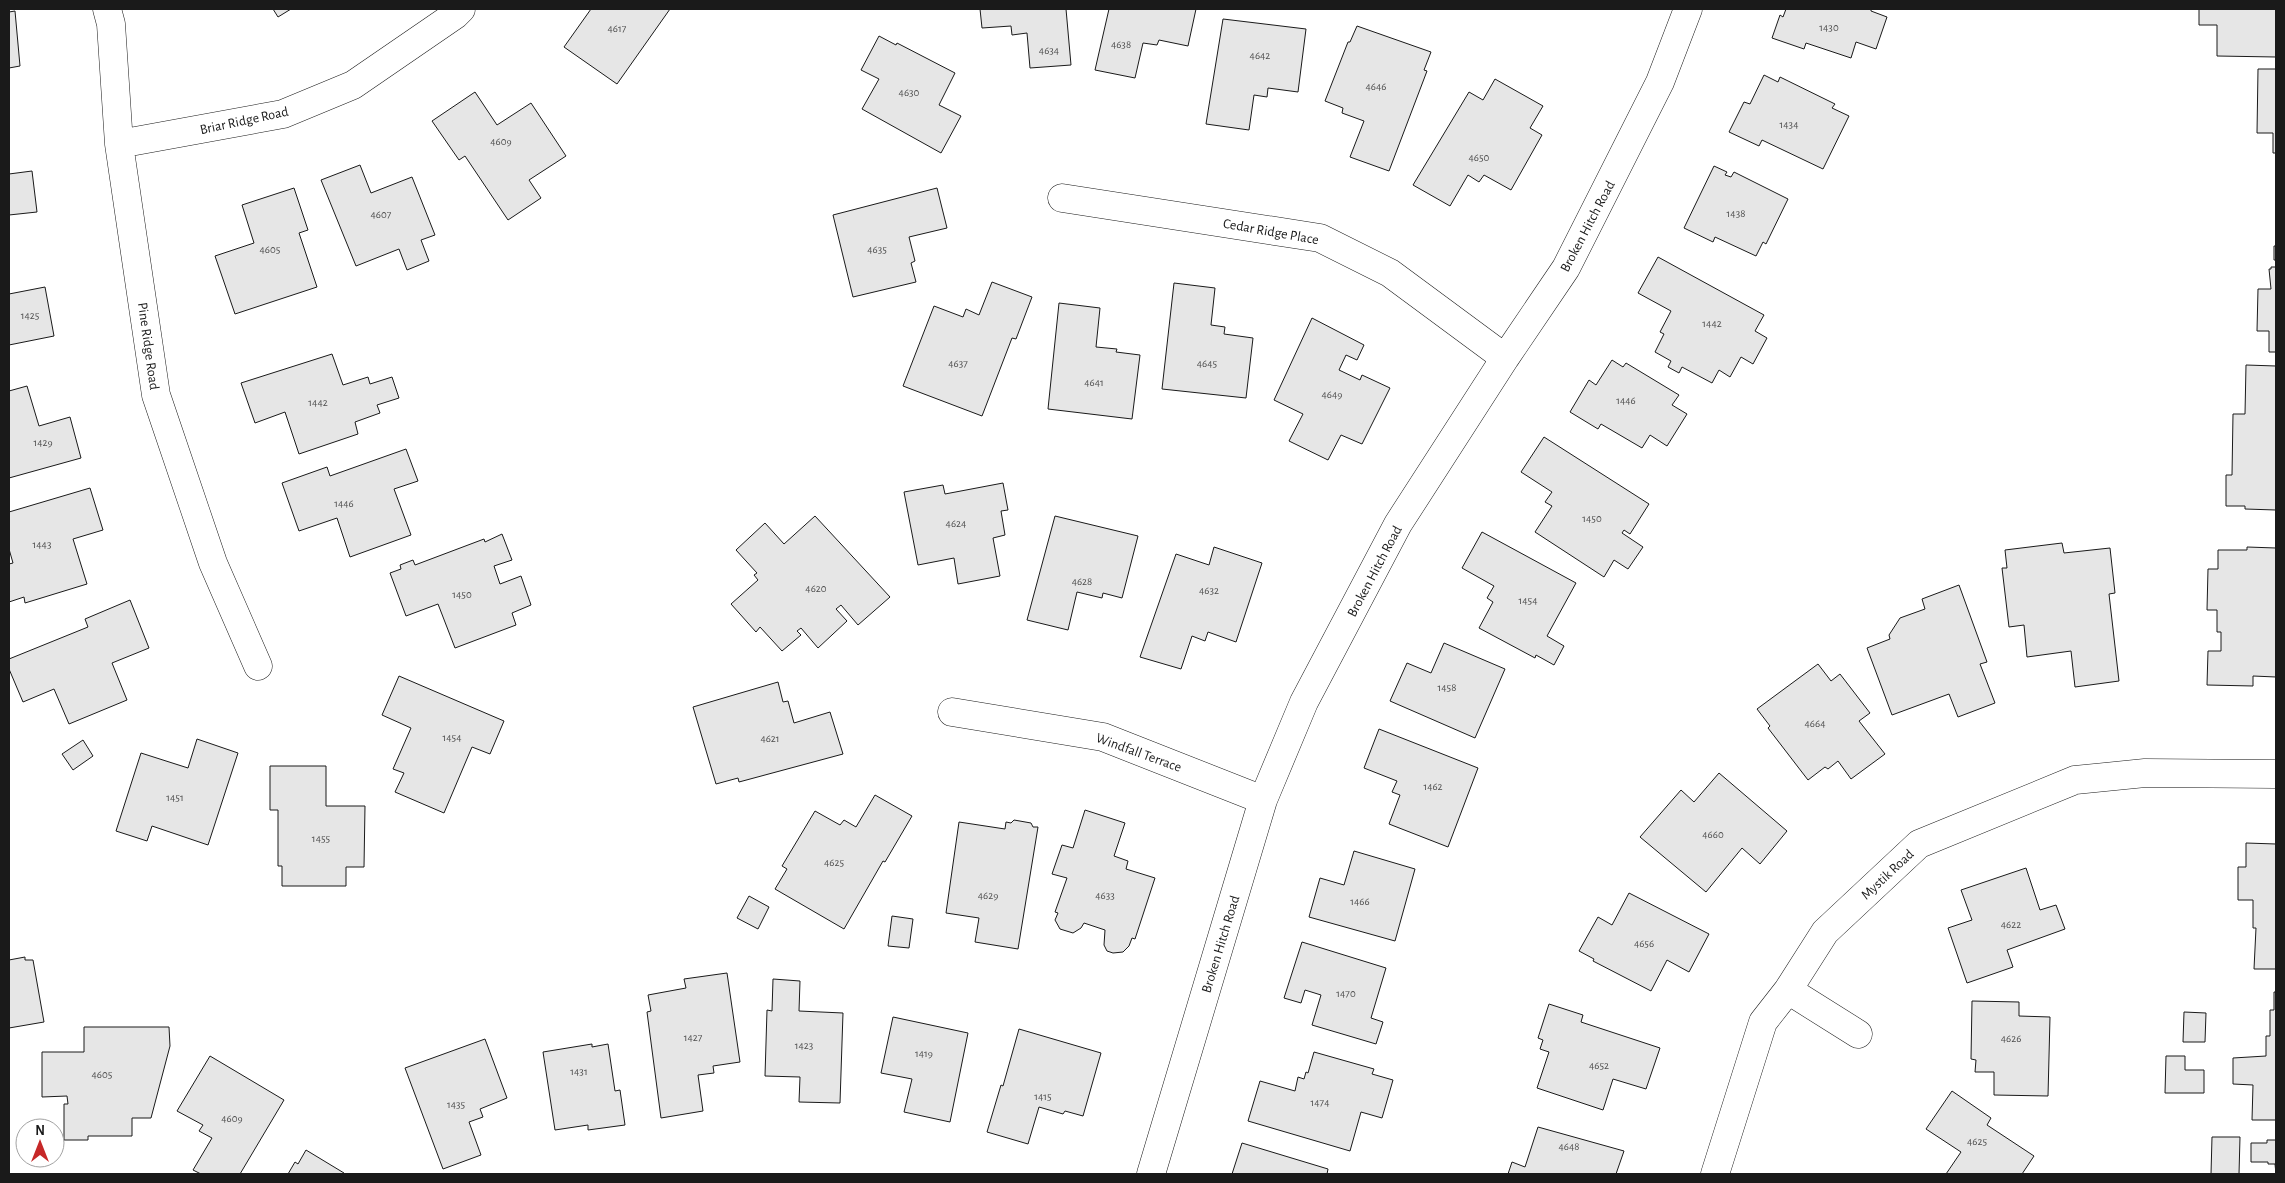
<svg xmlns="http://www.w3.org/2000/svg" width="2285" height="1183" font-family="'Alegreya Sans',sans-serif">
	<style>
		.building { fill: #e6e6e6; stroke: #1a1a1a }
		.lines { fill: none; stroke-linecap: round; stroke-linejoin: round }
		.minor-casing { stroke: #1a1a1a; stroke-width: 29 }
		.minor { stroke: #fff; stroke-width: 28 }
		.labels { text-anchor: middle; stroke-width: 4; stroke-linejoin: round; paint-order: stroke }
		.number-label { font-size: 11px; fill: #4d4d4d }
		.street-label { font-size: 14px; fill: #1a1a1a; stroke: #fff }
	</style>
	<rect width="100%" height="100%" fill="#fff"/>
	<!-- building -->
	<path class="building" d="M 273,9 L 291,9 L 278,17 Z
		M 591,9 L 670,9 L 617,84 L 564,47 Z
		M 980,9 L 1066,9 L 1071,65 L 1030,68 L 1027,33 L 1012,35 L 1011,26 L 982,28 Z
		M 1109,9 L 1196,9 L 1188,46 L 1159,40 L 1157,45 L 1143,43 L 1135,78 L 1095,70 Z
		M 1786,9 L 1871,9 L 1871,11 L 1887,17 L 1876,49 L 1856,42 L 1851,58 L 1806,43 L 1804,49 L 1772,38 L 1780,15 L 1783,17 Z
		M 2199,9 L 2276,9 L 2276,57 L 2217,56 L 2217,25 L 2199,25 Z
		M 15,11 L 20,66 L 9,68 L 9,12 Z
		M 1223,19 L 1306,29 L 1298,92 L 1268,88 L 1267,97 L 1254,95 L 1249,130 L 1206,124 Z
		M 1357,26 L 1431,52 L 1424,70 L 1427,71 L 1389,171 L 1350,157 L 1364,121 L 1342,113 L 1343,108 L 1325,101 L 1348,42 L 1350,42 Z
		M 879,36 L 896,45 L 897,43 L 955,73 L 939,105 L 961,116 L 941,153 L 862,109 L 879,79 L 861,70 Z
		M 2258,69 L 2276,69 L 2276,153 L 2273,153 L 2273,133 L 2257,133 Z
		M 1764,75 L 1778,82 L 1780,77 L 1835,104 L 1832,108 L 1849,116 L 1823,169 L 1762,140 L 1759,146 L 1729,132 L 1744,102 L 1750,104 Z
		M 1495,79 L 1543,106 L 1530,128 L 1542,135 L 1511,190 L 1484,175 L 1479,182 L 1468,175 L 1450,206 L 1413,185 L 1469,92 L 1483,100 Z
		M 475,92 L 497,125 L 531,103 L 566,156 L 529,180 L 541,198 L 508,220 L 465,156 L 459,160 L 432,121 Z
		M 360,165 L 371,193 L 412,177 L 435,235 L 421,240 L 429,261 L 407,270 L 399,249 L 356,266 L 321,180 Z
		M 1714,166 L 1727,172 L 1725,175 L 1731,177 L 1734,172 L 1788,199 L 1766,244 L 1763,242 L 1756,256 L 1715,237 L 1713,242 L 1684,228 Z
		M 32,171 L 37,212 L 9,215 L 9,174 Z
		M 294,188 L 308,230 L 299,233 L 317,287 L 235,314 L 215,256 L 254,243 L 242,205 Z
		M 937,188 L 947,228 L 909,237 L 915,261 L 911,263 L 916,282 L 853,297 L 833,215 Z
		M 2274,246 L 2276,246 L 2276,260 L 2274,260 Z
		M 1658,257 L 1764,315 L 1755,331 L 1767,338 L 1753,364 L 1741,357 L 1730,377 L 1719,370 L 1712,383 L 1682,367 L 1679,373 L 1668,367 L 1671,361 L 1655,352 L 1664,334 L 1660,332 L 1671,311 L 1638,293 Z
		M 2271,267 L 2276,267 L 2276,352 L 2269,352 L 2269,331 L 2257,331 L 2258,289 L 2271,289 L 2269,269 L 2271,269 Z
		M 992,282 L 1032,297 L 1016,339 L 1012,338 L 982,416 L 903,386 L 934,306 L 963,317 L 966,309 L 979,315 Z
		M 1174,283 L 1215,288 L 1211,325 L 1225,327 L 1224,334 L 1253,338 L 1246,398 L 1162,389 Z
		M 45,287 L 54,336 L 9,345 L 9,294 Z
		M 1059,303 L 1100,308 L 1096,347 L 1117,349 L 1116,352 L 1140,355 L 1132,419 L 1048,409 Z
		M 1312,318 L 1364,345 L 1357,360 L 1346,355 L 1339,370 L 1360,380 L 1362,375 L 1390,388 L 1362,444 L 1341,435 L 1328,460 L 1289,441 L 1303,414 L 1274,400 Z
		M 332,354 L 343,385 L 368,377 L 370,384 L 392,377 L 399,398 L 377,405 L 380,413 L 355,422 L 358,434 L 299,454 L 285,412 L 255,423 L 241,383 Z
		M 1612,360 L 1623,367 L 1626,363 L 1679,395 L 1672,405 L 1687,414 L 1667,446 L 1650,435 L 1642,448 L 1601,424 L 1598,429 L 1570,412 L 1589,380 L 1596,385 Z
		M 2246,365 L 2276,366 L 2276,510 L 2245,509 L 2245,506 L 2226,506 L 2226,475 L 2232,475 L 2233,414 L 2245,414 Z
		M 27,386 L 39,426 L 70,417 L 81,458 L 9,478 L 9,391 Z
		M 1544,437 L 1649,504 L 1630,534 L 1624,530 L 1622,533 L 1643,547 L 1628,569 L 1614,560 L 1604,577 L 1535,532 L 1552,506 L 1545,502 L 1552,492 L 1521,472 Z
		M 406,449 L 418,481 L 394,489 L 411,535 L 350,557 L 337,518 L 299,531 L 282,483 L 327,467 L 330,476 Z
		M 1003,483 L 1008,510 L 1001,511 L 1005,535 L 993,538 L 1000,576 L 958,584 L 954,558 L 918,565 L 904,492 L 943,485 L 945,494 Z
		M 90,488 L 103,530 L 73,539 L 87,584 L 25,603 L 24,597 L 9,602 L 9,564 L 13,563 L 9,549 L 9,512 Z
		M 815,516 L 890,597 L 858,625 L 841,605 L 836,609 L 847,621 L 818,648 L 801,628 L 797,631 L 801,635 L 782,651 L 760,627 L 756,632 L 731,604 L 758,580 L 754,575 L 757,573 L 736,550 L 765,523 L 784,544 Z
		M 1055,516 L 1138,536 L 1122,598 L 1103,593 L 1102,598 L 1077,592 L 1068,630 L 1027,620 Z
		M 1482,532 L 1576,583 L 1547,636 L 1564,646 L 1554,665 L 1536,655 L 1535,658 L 1479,628 L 1493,602 L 1487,598 L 1494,586 L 1462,568 Z
		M 502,534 L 512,560 L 494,566 L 500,584 L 521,576 L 531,605 L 512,613 L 516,625 L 455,648 L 438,604 L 406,616 L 390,573 L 401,569 L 400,565 L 413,560 L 415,565 L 484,539 L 485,542 Z
		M 2062,543 L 2064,553 L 2110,548 L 2115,593 L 2109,594 L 2119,681 L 2075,687 L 2071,651 L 2027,657 L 2024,625 L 2009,627 L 2002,568 L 2007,568 L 2005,550 Z
		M 1214,547 L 1262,563 L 1236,642 L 1208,632 L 1205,641 L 1192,636 L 1181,669 L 1140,657 L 1176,554 L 1209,565 Z
		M 2247,547 L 2276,548 L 2276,677 L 2253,676 L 2253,686 L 2207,685 L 2208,651 L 2221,651 L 2221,632 L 2217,632 L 2217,610 L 2207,610 L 2208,569 L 2218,569 L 2218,550 L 2247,550 Z
		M 1959,585 L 1987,662 L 1980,664 L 1995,703 L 1958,717 L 1949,694 L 1892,715 L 1867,648 L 1890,639 L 1889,635 L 1900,618 L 1925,609 L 1922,599 Z
		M 130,600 L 149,648 L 112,663 L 127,700 L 69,724 L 54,689 L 23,702 L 9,669 L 9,659 L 88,627 L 85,619 Z
		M 1444,643 L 1505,669 L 1475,738 L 1390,701 L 1407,663 L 1431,673 Z
		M 1818,664 L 1831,681 L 1840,674 L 1870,713 L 1859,721 L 1885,754 L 1851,779 L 1838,761 L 1828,769 L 1825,767 L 1808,780 L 1768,728 L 1770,726 L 1757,709 Z
		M 399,676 L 504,721 L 490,754 L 472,747 L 444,813 L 395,792 L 404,773 L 393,769 L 411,728 L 382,715 Z
		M 778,682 L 783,702 L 788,701 L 794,723 L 830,712 L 843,754 L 739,782 L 738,778 L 716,784 L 693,707 Z
		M 1379,729 L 1478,768 L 1448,847 L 1389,824 L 1400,795 L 1392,792 L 1397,781 L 1364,768 Z
		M 197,739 L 238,753 L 208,845 L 152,826 L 147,841 L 116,831 L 141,753 L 188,768 Z
		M 83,740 L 93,756 L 73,770 L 62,754 Z
		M 270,766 L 326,766 L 326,806 L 365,806 L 364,867 L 346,867 L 346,886 L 282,886 L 282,866 L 278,866 L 278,810 L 270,810 Z
		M 1719,773 L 1787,831 L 1760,864 L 1742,848 L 1706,892 L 1640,837 L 1681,790 L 1694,802 Z
		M 875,795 L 912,816 L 885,862 L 883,861 L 844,929 L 775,889 L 787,869 L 782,866 L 815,811 L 840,825 L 844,820 L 856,827 Z
		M 1085,810 L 1125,823 L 1114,856 L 1128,861 L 1126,869 L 1155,878 L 1135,939 L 1132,938 L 1129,946 L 1123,952 L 1113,953 L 1107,951 L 1104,945 L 1105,930 L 1084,923 L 1081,928 L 1073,933 L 1060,929 L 1055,920 L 1058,913 L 1055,912 L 1067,878 L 1052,874 L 1062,845 L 1073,848 Z
		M 1014,820 L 1031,823 L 1033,827 L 1038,827 L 1018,949 L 975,942 L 979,918 L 946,913 L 959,822 L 1005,829 L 1006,822 L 1011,823 Z
		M 2246,843 L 2276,844 L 2276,969 L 2254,969 L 2256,928 L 2253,928 L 2253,900 L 2238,900 L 2238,867 L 2246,867 Z
		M 1354,851 L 1415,869 L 1395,941 L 1309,917 L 1320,878 L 1344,885 Z
		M 2026,868 L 2040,910 L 2056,905 L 2065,929 L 2007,950 L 2013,967 L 1967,983 L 1948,928 L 1972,920 L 1961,890 Z
		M 1629,893 L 1709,934 L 1689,972 L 1667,960 L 1651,991 L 1593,961 L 1594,959 L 1579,951 L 1598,917 L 1612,925 Z
		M 749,896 L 769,907 L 758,929 L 737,918 Z
		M 892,916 L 913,919 L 909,948 L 888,946 Z
		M 1302,942 L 1386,968 L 1371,1018 L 1383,1022 L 1376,1044 L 1312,1025 L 1321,995 L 1305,990 L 1301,1003 L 1284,998 Z
		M 25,957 L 25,960 L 33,960 L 44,1022 L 9,1028 L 9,960 Z
		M 727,973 L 740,1062 L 713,1066 L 714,1073 L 698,1075 L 703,1111 L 661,1118 L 647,1012 L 651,1011 L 648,995 L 686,988 L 684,979 Z
		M 773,979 L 800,981 L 799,1011 L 843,1013 L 840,1103 L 799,1102 L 800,1077 L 765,1076 L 767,1010 L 772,1011 Z
		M 2274,992 L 2276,992 L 2276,1120 L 2252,1120 L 2253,1085 L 2233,1084 L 2233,1058 L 2266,1056 L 2266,1036 L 2270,1036 L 2270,1010 L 2274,1010 Z
		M 1972,1001 L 2019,1002 L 2019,1016 L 2050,1017 L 2048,1096 L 1994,1095 L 1994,1072 L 1975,1072 L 1976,1060 L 1971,1059 Z
		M 1549,1004 L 1583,1015 L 1581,1022 L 1660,1048 L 1646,1089 L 1613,1079 L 1603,1110 L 1537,1088 L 1549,1052 L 1540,1049 L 1543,1040 L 1538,1038 Z
		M 2184,1012 L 2206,1013 L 2205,1042 L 2183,1042 Z
		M 893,1017 L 968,1033 L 950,1122 L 904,1112 L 912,1079 L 881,1073 Z
		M 84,1027 L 169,1027 L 170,1046 L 151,1118 L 132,1118 L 132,1136 L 88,1136 L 88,1140 L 64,1140 L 64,1104 L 68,1104 L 67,1096 L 42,1097 L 42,1052 L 84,1052 Z
		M 1019,1029 L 1101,1053 L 1083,1116 L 1065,1111 L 1063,1114 L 1039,1107 L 1028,1144 L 987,1132 L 1001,1085 L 1003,1086 Z
		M 485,1039 L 507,1098 L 480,1109 L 483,1117 L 469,1122 L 481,1155 L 443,1169 L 405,1068 Z
		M 592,1044 L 592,1047 L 608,1044 L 615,1091 L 620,1090 L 625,1125 L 588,1130 L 588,1125 L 555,1130 L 543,1052 Z
		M 1314,1052 L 1374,1069 L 1372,1074 L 1393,1080 L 1382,1118 L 1361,1112 L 1350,1151 L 1248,1121 L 1260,1081 L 1295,1091 L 1298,1077 L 1304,1079 L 1306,1072 L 1308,1073 Z
		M 210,1056 L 284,1100 L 240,1174 L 201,1174 L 193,1170 L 212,1138 L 199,1131 L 203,1125 L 177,1111 Z
		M 2166,1056 L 2185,1056 L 2185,1070 L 2204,1070 L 2204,1093 L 2165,1093 Z
		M 1952,1091 L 1991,1118 L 1987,1125 L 2034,1156 L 2022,1174 L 1946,1174 L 1961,1152 L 1926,1129 Z
		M 1538,1127 L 1624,1151 L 1616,1174 L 1508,1174 L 1512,1162 L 1525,1167 Z
		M 2212,1137 L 2240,1137 L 2239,1174 L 2211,1174 Z
		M 2267,1140 L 2276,1140 L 2276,1174 L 2275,1164 L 2268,1164 L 2268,1162 L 2251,1162 L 2251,1143 L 2267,1143 Z
		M 1242,1143 L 1328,1169 L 1327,1174 L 1232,1174 Z
		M 306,1150 L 344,1173 L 344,1174 L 288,1174 L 295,1162 L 298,1164 Z"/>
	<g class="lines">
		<!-- minor casing -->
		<g class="minor-casing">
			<path id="minor" d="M 107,9 L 111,24 L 119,144 L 156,395 L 213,563 L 258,666
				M 119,144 L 283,114 L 353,85 L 455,15 L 461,9
				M 1062,198 L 1320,238 L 1390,273 L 1505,358
				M 952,712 L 1103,737 L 1263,800
				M 1788,990 L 1858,1034
				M 1151,1174 L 1263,800 L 1304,702 L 1398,524 L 1505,358 L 1566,268 L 1660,82 L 1688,9
				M 1715,1174 L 1763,1022 L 1788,990 L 1825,932 L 1919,844 L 2075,780 L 2145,773 L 2276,774"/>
		</g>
		<!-- minor -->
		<use href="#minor" class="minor"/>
	</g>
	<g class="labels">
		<!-- number labels -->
		<g class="number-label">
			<text x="1829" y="31">1430</text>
			<text x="617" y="32">4617</text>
			<text x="1121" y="48">4638</text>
			<text x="1049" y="54">4634</text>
			<text x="1260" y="59">4642</text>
			<text x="1376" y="90">4646</text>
			<text x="909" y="96">4630</text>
			<text x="1789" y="128">1434</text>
			<text x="501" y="145">4609</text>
			<text x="1479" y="161">4650</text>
			<text x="1736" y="217">1438</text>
			<text x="381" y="218">4607</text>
			<text x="270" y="253">4605</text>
			<text x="877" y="253">4635</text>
			<text x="30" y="319">1425</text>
			<text x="1712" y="327">1442</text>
			<text x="958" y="367">4637</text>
			<text x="1207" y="367">4645</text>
			<text x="1094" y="386">4641</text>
			<text x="1332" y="398">4649</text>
			<text x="1626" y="404">1446</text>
			<text x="318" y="406">1442</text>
			<text x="43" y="446">1429</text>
			<text x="344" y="507">1446</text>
			<text x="1592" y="522">1450</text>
			<text x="956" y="527">4624</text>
			<text x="42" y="548">1443</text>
			<text x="1082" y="585">4628</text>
			<text x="816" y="592">4620</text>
			<text x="1209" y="594">4632</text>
			<text x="462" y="598">1450</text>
			<text x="1528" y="604">1454</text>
			<text x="1447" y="691">1458</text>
			<text x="1815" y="727">4664</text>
			<text x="452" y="741">1454</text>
			<text x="770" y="742">4621</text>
			<text x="1433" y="790">1462</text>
			<text x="175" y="801">1451</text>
			<text x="1713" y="838">4660</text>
			<text x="321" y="842">1455</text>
			<text x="834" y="866">4625</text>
			<text x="988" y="899">4629</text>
			<text x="1105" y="899">4633</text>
			<text x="1360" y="905">1466</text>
			<text x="2011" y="928">4622</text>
			<text x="1644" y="947">4656</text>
			<text x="1346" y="997">1470</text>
			<text x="693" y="1041">1427</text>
			<text x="2011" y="1042">4626</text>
			<text x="804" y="1049">1423</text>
			<text x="924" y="1057">1419</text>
			<text x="1599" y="1069">4652</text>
			<text x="579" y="1075">1431</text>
			<text x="102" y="1078">4605</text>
			<text x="1043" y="1100">1415</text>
			<text x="1320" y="1106">1474</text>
			<text x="456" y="1108">1435</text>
			<text x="232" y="1122">4609</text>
			<text x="1977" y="1145">4625</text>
			<text x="1569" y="1150">4648</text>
		</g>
		<!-- street labels -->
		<g class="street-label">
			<text transform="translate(244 120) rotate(-12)" y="5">Briar Ridge Road</text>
			<text transform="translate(1587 226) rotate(-62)" y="5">Broken Hitch Road</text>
			<text transform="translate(1271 231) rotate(10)" y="5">Cedar Ridge Place</text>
			<text transform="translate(149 346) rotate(82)" y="5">Pine Ridge Road</text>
			<text transform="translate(1374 571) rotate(-62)" y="5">Broken Hitch Road</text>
			<text transform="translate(1139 752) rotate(20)" y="5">Windfall Terrace</text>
			<text transform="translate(1887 874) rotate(-43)" y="5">Mystik Road</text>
			<text transform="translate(1220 944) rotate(-73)" y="5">Broken Hitch Road</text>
		</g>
	</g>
	<!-- border -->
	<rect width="2285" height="1183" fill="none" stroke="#1a1a1a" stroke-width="20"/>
	<!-- north arrow -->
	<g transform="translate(40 1143)"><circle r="24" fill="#ffffff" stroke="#a3a3a3"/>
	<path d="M0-4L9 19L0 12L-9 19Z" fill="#c62828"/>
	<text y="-8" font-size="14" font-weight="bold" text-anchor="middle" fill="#1a1a1a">N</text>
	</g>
</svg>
